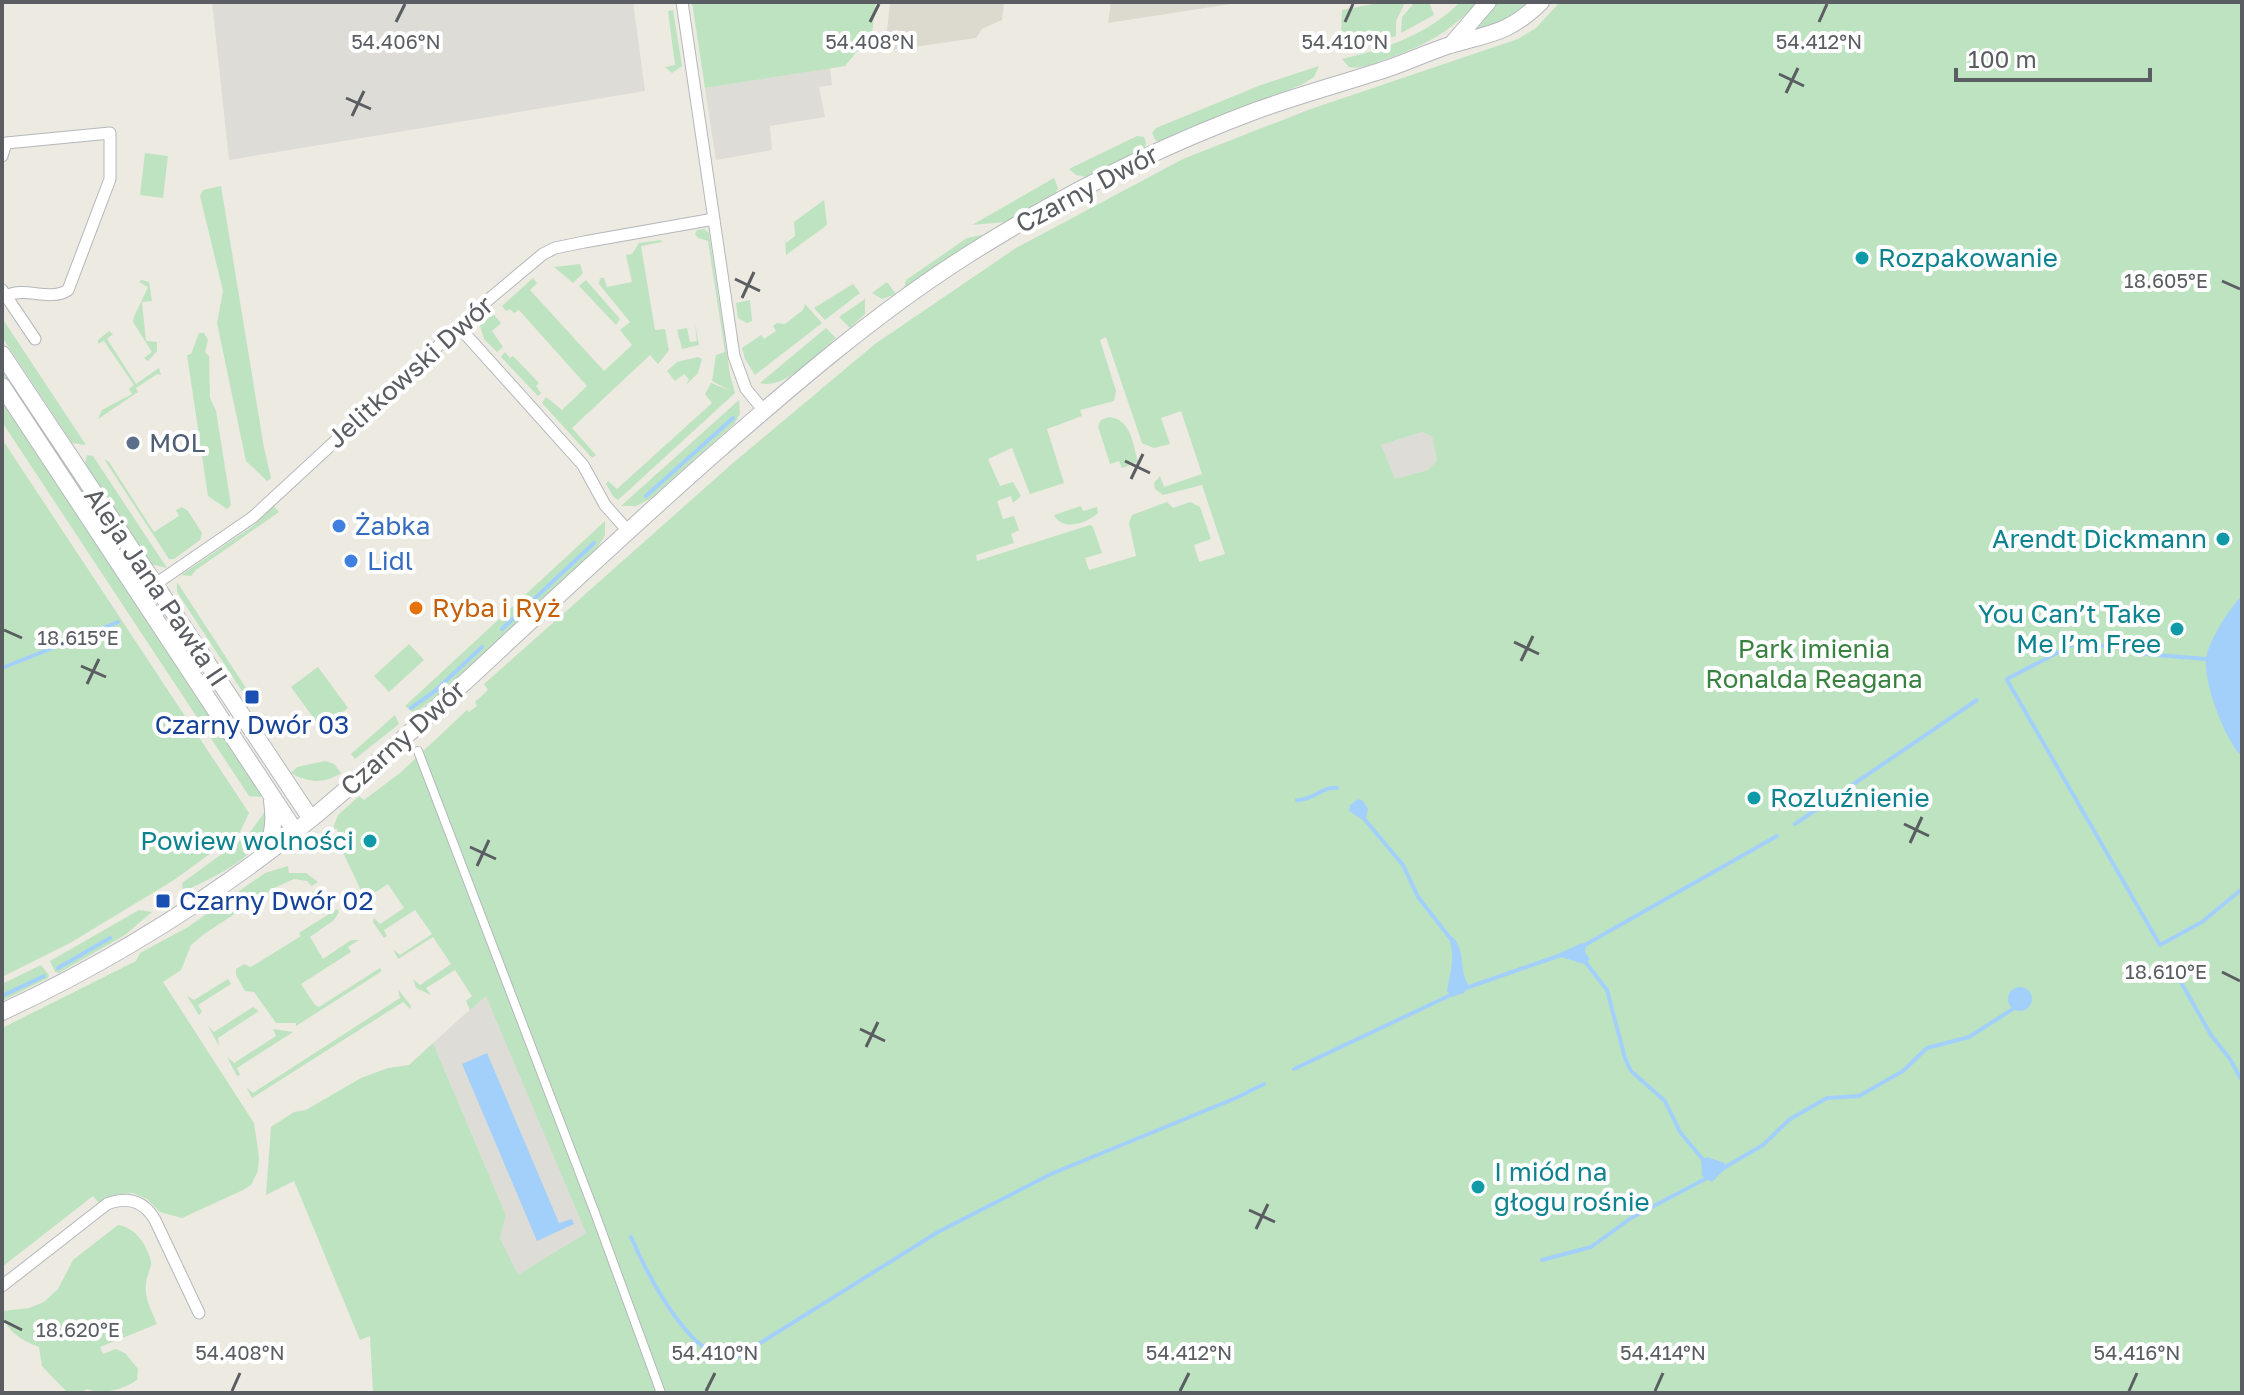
<svg xmlns="http://www.w3.org/2000/svg" width="2244" height="1395" font-family="'Golos Text',sans-serif">
	<style>
		.industrial { fill: #dedcd6 }
		.education { fill: #dcd9cf }
		.green { fill: #bee3c0; fill-rule: evenodd }
		.water { fill: #a3d0fb }
		.lines { fill: none; stroke-linecap: round; stroke-linejoin: round }
		.stream { stroke: #a3d0fb; stroke-width: 4 }
		.pedestrian-casing { stroke: #b4b7bb; stroke-width: 10 }
		.minor-casing { stroke: #b4b7bb; stroke-width: 13 }
		.secondary-casing { stroke: #b5b8bd; stroke-width: 18 }
		.pedestrian { stroke: #fff; stroke-width: 8 }
		.minor { stroke: #fff; stroke-width: 11 }
		.secondary { stroke: #fff; stroke-width: 16 }
		.ticks { fill: none; stroke: #5a5d61; stroke-width: 3 }
		.culture-dot { fill: #0f9aa8; stroke: #fff; stroke-width: 3 }
		.service-dot { fill: #5c6f8a; stroke: #fff; stroke-width: 3 }
		.shop-dot { fill: #3f7fe0; stroke: #fff; stroke-width: 3 }
		.food-dot { fill: #e8710a; stroke: #fff; stroke-width: 3 }
		.transit-dot { fill: #1a4fb4; stroke: #fff; stroke-width: 3 }
		.labels { text-anchor: middle; stroke-width: 8; stroke-linejoin: round; paint-order: stroke }
		.street-label { font-size: 26px; fill: #5a5d61; stroke: #fff }
		.culture-label { font-size: 26px; fill: #0d838f; stroke: #fff; text-anchor: start }
		.service-label { font-size: 26px; fill: #4e5e75; stroke: #fff; text-anchor: start }
		.shop-label { font-size: 26px; fill: #366cbe; stroke: #fff; text-anchor: start }
		.food-label { font-size: 26px; fill: #c56008; stroke: #fff; text-anchor: start }
		.park-label { font-size: 26px; fill: #38823f; stroke: #fff }
		.transit-label { font-size: 26px; fill: #164399; stroke: #fff }
		.ticks-label { font-size: 20px; text-anchor: middle; fill: #5a5d61; stroke: #fff; stroke-width: 8; stroke-linejoin: round; paint-order: stroke }
	</style>
	<rect width="100%" height="100%" fill="#eceae1"/>
	<!-- industrial -->
	<path class="industrial" d="M 212,2 L 633,2 L 645,91 L 229,160 Z
		M 830,68 L 832,85 L 819,87 L 825,117 L 770,126 L 772,150 L 716,160 L 705,88 Z
		M 1422,432 L 1433,436 L 1437,460 L 1428,470 L 1395,480 L 1381,445 Z
		M 486,995 L 586,1233 L 518,1276 L 500,1238 L 506,1215 L 433,1043 Z"/>
	<!-- education -->
	<path class="education" d="M 890,2 L 1004,2 L 1002,20 L 982,29 L 976,38 L 885,51 Z
		M 1111,2 L 1243,2 L 1108,23 Z"/>
	<!-- green -->
	<path class="green" d="M 692,2 L 876,2 L 872,33 L 845,66 L 705,88 Z
		M 1384,2 L 1400,2 L 1404,5 L 1396,21 L 1396,36 L 1345,51 L 1341,38 L 1342,10 Z
		M 1415,2 L 1429,2 L 1434,15 L 1401,33 L 1402,17 Z
		M 1460,2 L 1477,2 C 1451,33 1418,49 1380,61 C 1370,65 1360,69 1349,67 L 1342,59 C 1385,49 1429,34 1460,2 Z
		M 1497,2 L 1529,2 L 1506,21 L 1476,30 Z
		M 1560,2 L 2242,2 L 2242,1393 L 373,1393 L 370,1336 L 360,1340 L 294,1181 L 266,1195 L 271,1127 L 294,1112 L 306,1110 L 361,1078 L 388,1068 L 409,1065 L 433,1043 L 506,1215 L 500,1238 L 518,1275 L 586,1233 L 486,996 L 470,1010 L 466,1001 L 472,996 L 455,970 L 426,988 L 431,995 L 416,988 L 413,979 L 420,985 L 451,964 L 433,937 L 398,959 L 393,949 L 400,955 L 432,934 L 415,910 L 384,930 L 387,936 L 384,938 L 373,922 L 374,918 L 380,924 L 404,908 L 388,884 L 365,899 L 340,846 L 337,828 L 332,831 L 338,815 L 359,796 L 364,800 L 400,773 L 467,710 L 469,712 L 477,706 L 475,702 L 488,690 L 484,684 L 733,463 L 875,344 L 1016,248 L 1183,159 L 1308,110 L 1518,39 L 1536,28 ZM 1106,337 L 1142,443 L 1154,448 L 1170,444 L 1161,418 L 1181,411 L 1202,474 L 1164,487 L 1160,476 L 1154,483 L 1155,489 L 1163,495 L 1202,485 L 1225,554 L 1199,562 L 1194,545 L 1211,539 L 1200,507 L 1190,502 L 1173,508 L 1167,502 L 1132,515 L 1129,523 L 1136,556 L 1089,570 L 1085,558 L 1102,553 L 1093,527 L 1090,525 L 977,561 L 976,555 L 1014,543 L 1011,534 L 1019,530 L 1014,516 L 1003,519 L 997,501 L 1011,496 L 1013,503 L 1021,496 L 1013,482 L 1000,486 L 988,459 L 1012,448 L 1030,494 L 1064,483 L 1047,429 L 1082,416 L 1080,410 L 1114,401 L 1116,391 L 1100,340 ZM 1422,432 L 1432,436 L 1437,460 L 1428,470 L 1395,479 L 1381,445 Z
		M 673,10 L 682,66 L 672,73 L 665,67 L 675,65 L 668,11 Z
		M 1319,66 L 1314,77 L 1301,85 L 1160,141 L 1156,141 L 1152,133 L 1156,128 L 1261,85 Z
		M 1137,136 L 1144,137 L 1146,143 L 1145,148 L 1087,177 L 1076,175 L 1069,169 Z
		M 145,153 L 168,156 L 163,198 L 140,195 Z
		M 1054,178 L 1058,188 L 1055,194 L 1005,222 L 972,225 Z
		M 221,186 L 264,448 L 271,478 L 267,481 L 246,461 L 217,323 L 223,291 L 200,196 L 203,190 Z
		M 824,200 L 827,225 L 786,255 L 785,236 L 786,243 L 795,236 L 794,222 Z
		M 704,229 L 709,233 L 710,240 L 730,375 L 735,393 L 618,500 L 613,496 L 606,484 L 608,481 L 617,489 L 712,403 L 705,394 L 711,383 L 731,391 L 712,381 L 716,355 L 725,352 L 708,241 L 698,238 L 695,234 L 697,230 Z
		M 987,234 L 904,288 L 906,280 L 967,238 Z
		M 661,240 L 662,242 L 641,246 L 655,330 L 665,329 L 669,350 L 658,364 L 650,355 L 572,428 L 596,455 L 592,458 L 542,403 L 546,397 L 562,410 L 587,386 L 519,310 L 514,313 L 510,309 L 506,311 L 502,306 L 533,278 L 537,283 L 530,290 L 604,371 L 632,345 L 620,330 L 630,322 L 599,284 L 600,278 L 604,278 L 607,287 L 632,282 L 626,255 L 632,254 L 639,243 Z
		M 580,264 L 583,273 L 573,283 L 554,267 Z
		M 142,280 L 149,282 L 152,301 L 142,302 L 146,341 L 157,342 L 157,351 L 148,361 L 144,358 L 152,352 L 133,322 L 134,317 L 148,287 L 139,282 Z
		M 586,280 L 620,319 L 616,325 L 579,286 Z
		M 887,282 L 896,294 L 882,299 L 872,293 Z
		M 853,284 L 860,293 L 825,320 L 814,308 Z
		M 865,299 L 865,314 L 850,328 L 839,317 Z
		M 750,300 L 752,321 L 747,323 L 738,318 L 736,303 Z
		M 805,304 L 822,323 L 755,375 L 745,359 L 742,348 L 761,335 L 764,339 L 776,331 L 773,326 L 777,323 L 785,324 L 803,310 Z
		M 493,314 L 501,323 L 492,331 L 503,347 L 497,352 L 484,339 L 480,325 Z
		M 2,318 L 86,445 L 72,443 L 2,337 Z
		M 695,324 L 699,345 L 682,349 L 677,330 L 687,328 L 690,342 L 697,341 Z
		M 826,328 L 836,338 C 817,354 785,390 760,383 Z
		M 109,331 L 113,334 L 107,339 L 136,384 L 159,368 L 161,375 L 157,374 L 136,388 L 138,392 L 98,419 L 102,410 L 132,394 L 129,389 L 134,385 L 104,341 L 98,344 L 98,340 Z
		M 199,333 L 204,333 L 208,340 L 205,352 L 209,356 L 210,398 L 216,411 L 231,505 L 227,509 L 208,496 L 187,355 L 191,354 Z
		M 505,352 L 510,358 L 513,356 L 539,383 L 536,386 L 541,393 L 538,396 L 501,357 Z
		M 698,357 L 702,359 L 698,373 L 686,385 L 689,379 L 684,374 L 675,381 L 667,371 L 677,362 Z
		M 2,367 L 99,514 L 98,514 L 77,489 L 2,373 Z
		M 739,400 L 740,414 L 734,424 L 650,499 L 636,506 L 621,506 Z
		M 2,402 L 262,796 L 260,797 L 249,796 L 2,422 Z
		M 1109,417 C 1131,419 1133,444 1138,462 L 1122,468 L 1119,461 L 1110,464 L 1098,426 L 1101,420 Z
		M 2,439 L 249,813 L 240,832 L 174,880 L 70,943 L 2,977 Z
		M 87,455 L 93,456 L 167,568 L 151,564 L 85,464 Z
		M 104,459 L 109,462 L 154,532 L 179,516 L 176,510 L 182,507 L 188,511 L 202,533 L 200,540 L 174,559 L 169,559 Z
		M 274,506 L 279,512 L 196,570 L 191,576 L 181,575 L 253,526 Z
		M 1081,506 L 1083,511 L 1097,507 L 1098,513 C 1087,523 1063,532 1054,515 Z
		M 605,521 L 605,535 L 596,550 L 447,689 L 414,713 L 405,706 Z
		M 177,582 L 246,688 L 242,691 L 177,592 Z
		M 409,644 L 424,660 L 389,692 L 374,676 Z
		M 318,667 L 348,708 L 321,728 L 291,687 Z
		M 395,715 L 399,724 L 355,759 L 351,754 Z
		M 325,761 L 334,764 L 341,773 C 324,784 308,783 291,773 L 297,767 Z
		M 266,810 C 272,855 216,875 183,892 L 182,883 L 248,835 Z
		M 288,866 L 289,873 L 306,873 L 318,882 L 312,886 L 307,881 L 294,879 L 274,888 L 204,934 L 191,945 L 181,970 L 163,982 L 254,1123 L 259,1157 L 258,1171 L 251,1185 L 243,1190 L 182,1218 L 160,1212 L 147,1199 L 133,1193 L 118,1194 L 99,1203 L 93,1196 L 2,1267 L 2,1028 L 136,961 L 140,953 L 188,927 L 265,873 Z
		M 337,909 L 339,912 L 334,920 L 310,937 L 323,959 L 351,940 L 359,940 L 348,947 L 351,952 L 301,984 L 315,1005 L 319,1007 L 380,968 L 382,971 L 296,1026 L 296,1023 L 276,1023 L 254,992 L 245,991 L 236,975 L 236,969 L 244,964 L 250,967 L 256,964 L 301,936 L 299,933 Z
		M 139,910 L 152,912 L 125,935 L 59,973 L 55,972 L 50,961 Z
		M 41,965 L 49,975 L 48,978 L 2,1001 L 2,984 Z
		M 228,979 L 231,984 L 198,1005 L 202,1012 L 199,1015 L 187,996 L 194,1000 Z
		M 398,989 L 411,1006 L 410,1009 L 403,1002 L 252,1098 L 246,1087 L 253,1093 L 400,998 Z
		M 253,1007 L 259,1011 L 218,1038 L 219,1046 L 208,1026 L 214,1032 Z
		M 273,1029 L 293,1032 L 237,1068 L 240,1075 L 237,1076 L 227,1057 L 234,1063 L 276,1036 Z
		M 118,1225 C 135,1227 148,1246 151,1262 C 152,1269 144,1278 146,1293 C 147,1303 153,1314 157,1324 L 100,1347 L 103,1354 L 116,1349 L 126,1354 L 138,1369 L 137,1380 C 122,1390 103,1395 87,1389 L 79,1393 L 68,1393 L 42,1366 L 39,1347 C 22,1341 4,1330 2,1311 L 29,1308 L 44,1302 L 58,1289 L 73,1260 Z"/>
	<!-- water -->
	<path class="water" d="M 2242,596 L 2242,757 C 2225,740 2204,685 2206,660 C 2207,643 2230,607 2242,596 Z
		M 1358,799 L 1363,801 L 1368,809 L 1366,818 L 1361,819 L 1349,811 L 1350,805 Z
		M 1453,937 C 1467,955 1458,967 1468,984 L 1464,993 L 1452,997 L 1447,991 C 1450,972 1455,961 1450,941 Z
		M 1582,943 L 1586,947 L 1585,952 L 1590,959 L 1584,964 L 1561,957 L 1560,953 Z
		M2008 999a12 12 0 1 1 24 0a12 12 0 1 1-24 0Z
		M 487,1053 L 559,1223 L 572,1219 L 574,1224 L 537,1241 L 462,1064 Z
		M 1707,1157 L 1725,1163 L 1725,1169 L 1712,1182 L 1702,1176 L 1701,1160 Z"/>
	<g class="lines">
		<!-- stream -->
		<path class="stream" d="M 646,496 L 733,418
			M 502,629 L 594,543
			M 2,668 L 118,622
			M 2007,679 L 2072,645 L 2117,646 L 2145,654 L 2206,659
			M 2007,680 L 2160,945 L 2202,922 L 2242,889
			M 411,708 L 435,691 L 482,647
			M 1297,800 C 1312,801 1323,786 1337,788
			M 1361,815 L 1403,865 L 1418,897 L 1454,943
			M 1795,824 L 1977,700
			M 1583,946 L 1777,836
			M 1583,959 L 1607,990 L 1625,1058 L 1631,1071 L 1665,1101 L 1680,1132 L 1705,1162
			M 58,968 L 110,938
			M 2178,977 L 2211,1035 L 2230,1059 L 2242,1081
			M 1463,989 L 1564,954
			M 2,996 L 44,976
			M 1294,1069 L 1455,993
			M 1722,1169 L 1763,1145 L 1790,1119 L 1827,1098 L 1859,1096 L 1903,1071 L 1927,1048 L 1969,1037 L 2016,1007
			M 631,1237 C 646,1271 692,1365 736,1358 L 938,1232 L 1051,1174 L 1236,1098 L 1264,1084
			M 1542,1260 L 1591,1247 L 1631,1218 L 1707,1178"/>
		<!-- pedestrian casing -->
		<g class="pedestrian-casing">
			<path id="pedestrian" d="M 418,751 L 595,1213 L 661,1393"/>
		</g>
		<!-- minor casing -->
		<g class="minor-casing">
			<path id="minor" d="M 682,2 L 734,356 L 746,389 L 764,411
				M 2,156 L 6,143 L 110,133 L 110,179 L 68,290 C 50,302 25,286 6,296
				M 2,290 L 35,339
				M 459,327 L 583,465 L 605,505 L 628,531
				M 135,588 L 154,585 L 253,517 L 488,300 L 543,254 L 555,248 L 584,242 L 714,219
				M 2,1286 L 107,1204 C 128,1196 144,1201 155,1220 L 199,1313"/>
		</g>
		<!-- secondary casing -->
		<g class="secondary-casing">
			<path id="secondary" d="M 1451,45 L 1488,2
				M 2,354 L 311,819
				M 2,386 L 295,831
				M 266,852 C 273,834 275,820 272,801
				M 2,1012 C 112,961 217,895 311,819 C 364,776 414,728 465,682 C 547,606 629,529 713,455 C 793,385 874,315 963,258 C 1055,199 1153,149 1255,111 C 1299,95 1344,83 1389,68 C 1409,61 1429,52 1450,45 C 1491,33 1508,34 1541,2"/>
		</g>
		<!-- pedestrian -->
		<use href="#pedestrian" class="pedestrian"/>
		<!-- minor -->
		<use href="#minor" class="minor"/>
		<!-- secondary -->
		<use href="#secondary" class="secondary"/>
	</g>
	<!-- ticks -->
	<path class="ticks" d="M 396,22 L 405,4M 870,22 L 879,4M 1345,22 L 1353,4M 1819,22 L 1827,4M 1779,74 L 1804,86M 1786,93 L 1798,68M 346,98 L 371,109M 352,116 L 364,91M 735,279 L 760,291M 2222,281 L 2240,289M 742,298 L 754,272M 1125,461 L 1150,473M 1131,479 L 1143,454M 4,630 L 22,638M 1514,642 L 1539,654M 1521,661 L 1533,636M 81,666 L 106,677M 87,684 L 99,659M 1904,824 L 1929,836M 1910,843 L 1922,817M 470,847 L 496,859M 477,866 L 489,840M 2222,972 L 2240,981M 860,1029 L 885,1041M 866,1047 L 878,1022M 1249,1210 L 1275,1222M 1256,1229 L 1268,1204M 4,1321 L 22,1330M 232,1391 L 240,1373M 706,1391 L 715,1373M 1180,1391 L 1189,1373M 1655,1391 L 1663,1373M 2129,1391 L 2137,1373"/>
	<!-- markers -->
	<g class="culture-dot">
		<circle cx="1862" cy="258" r="8"/>
		<circle cx="2223" cy="539" r="8"/>
		<circle cx="2177" cy="629" r="8"/>
		<circle cx="1754" cy="798" r="8"/>
		<circle cx="370" cy="841" r="8"/>
		<circle cx="1478" cy="1187" r="8"/>
	</g>
	<circle class="service-dot" cx="133" cy="443" r="8"/>
	<g class="shop-dot">
		<circle cx="339" cy="526" r="8"/>
		<circle cx="351" cy="561" r="8"/>
	</g>
	<circle class="food-dot" cx="416" cy="608" r="8"/>
	<g class="transit-dot">
		<rect x="244" y="689" width="16" height="16" rx="4"/>
		<rect x="155" y="893" width="16" height="16" rx="4"/>
	</g>
	<g class="labels">
		<!-- street labels -->
		<g class="street-label">
			<text transform="translate(1087 189) rotate(-28)" y="9">Czarny Dwór</text>
			<text transform="translate(410 372) rotate(-42)" y="9">Jelitkowski Dwór</text>
			<text transform="translate(156 587) rotate(56)" y="9">Aleja Jana Pawła II</text>
			<text transform="translate(403 738) rotate(-42)" y="9">Czarny Dwór</text>
		</g>
		<!-- culture labels -->
		<g class="culture-label">
			<text x="1878" y="267">Rozpakowanie</text>
			<text x="2207" y="548" text-anchor="end">Arendt Dickmann</text>
			<text x="2161" y="623" text-anchor="end">You Can’t Take<tspan x="2161" dy="30">Me I’m Free</tspan></text>
			<text x="1770" y="807">Rozluźnienie</text>
			<text x="354" y="850" text-anchor="end">Powiew wolności</text>
			<text x="1494" y="1181">I miód na<tspan x="1494" dy="30">głogu rośnie</tspan></text>
		</g>
		<!-- service labels -->
		<g class="service-label">
			<text x="149" y="452">MOL</text>
		</g>
		<!-- shop labels -->
		<g class="shop-label">
			<text x="355" y="535">Żabka</text>
			<text x="367" y="570">Lidl</text>
		</g>
		<!-- food labels -->
		<g class="food-label">
			<text x="432" y="617">Ryba i Ryż</text>
		</g>
		<!-- park labels -->
		<g class="park-label">
			<text x="1814" y="658">Park imienia<tspan x="1814" dy="30">Ronalda Reagana</tspan></text>
		</g>
		<!-- transit labels -->
		<g class="transit-label">
			<text x="252" y="734">Czarny Dwór 03</text>
			<text x="179" y="910" text-anchor="start">Czarny Dwór 02</text>
		</g>
	</g>
	<g class="ticks-label">
		<text x="396" y="49">54.406°N</text>
		<text x="870" y="49">54.408°N</text>
		<text x="1345" y="49">54.410°N</text>
		<text x="1819" y="49">54.412°N</text>
		<text x="2166" y="288">18.605°E</text>
		<text x="78" y="645">18.615°E</text>
		<text x="2166" y="979">18.610°E</text>
		<text x="78" y="1337">18.620°E</text>
		<text x="1663" y="1360">54.414°N</text>
		<text x="2137" y="1360">54.416°N</text>
		<text x="240" y="1360">54.408°N</text>
		<text x="715" y="1360">54.410°N</text>
		<text x="1189" y="1360">54.412°N</text>
	</g>
	<!-- border -->
	<rect width="2244" height="1395" fill="none" stroke="#5a5d61" stroke-width="8"/>
	<!-- scale -->
	<path d="M1956 68v12h194v-12" fill="none" stroke="#5a5d61" stroke-width="4"/>
	<text x="1968" y="68" font-size="24" fill="#5a5d61" stroke="#ffffff" stroke-width="6" paint-order="stroke">100 m</text>
</svg>
